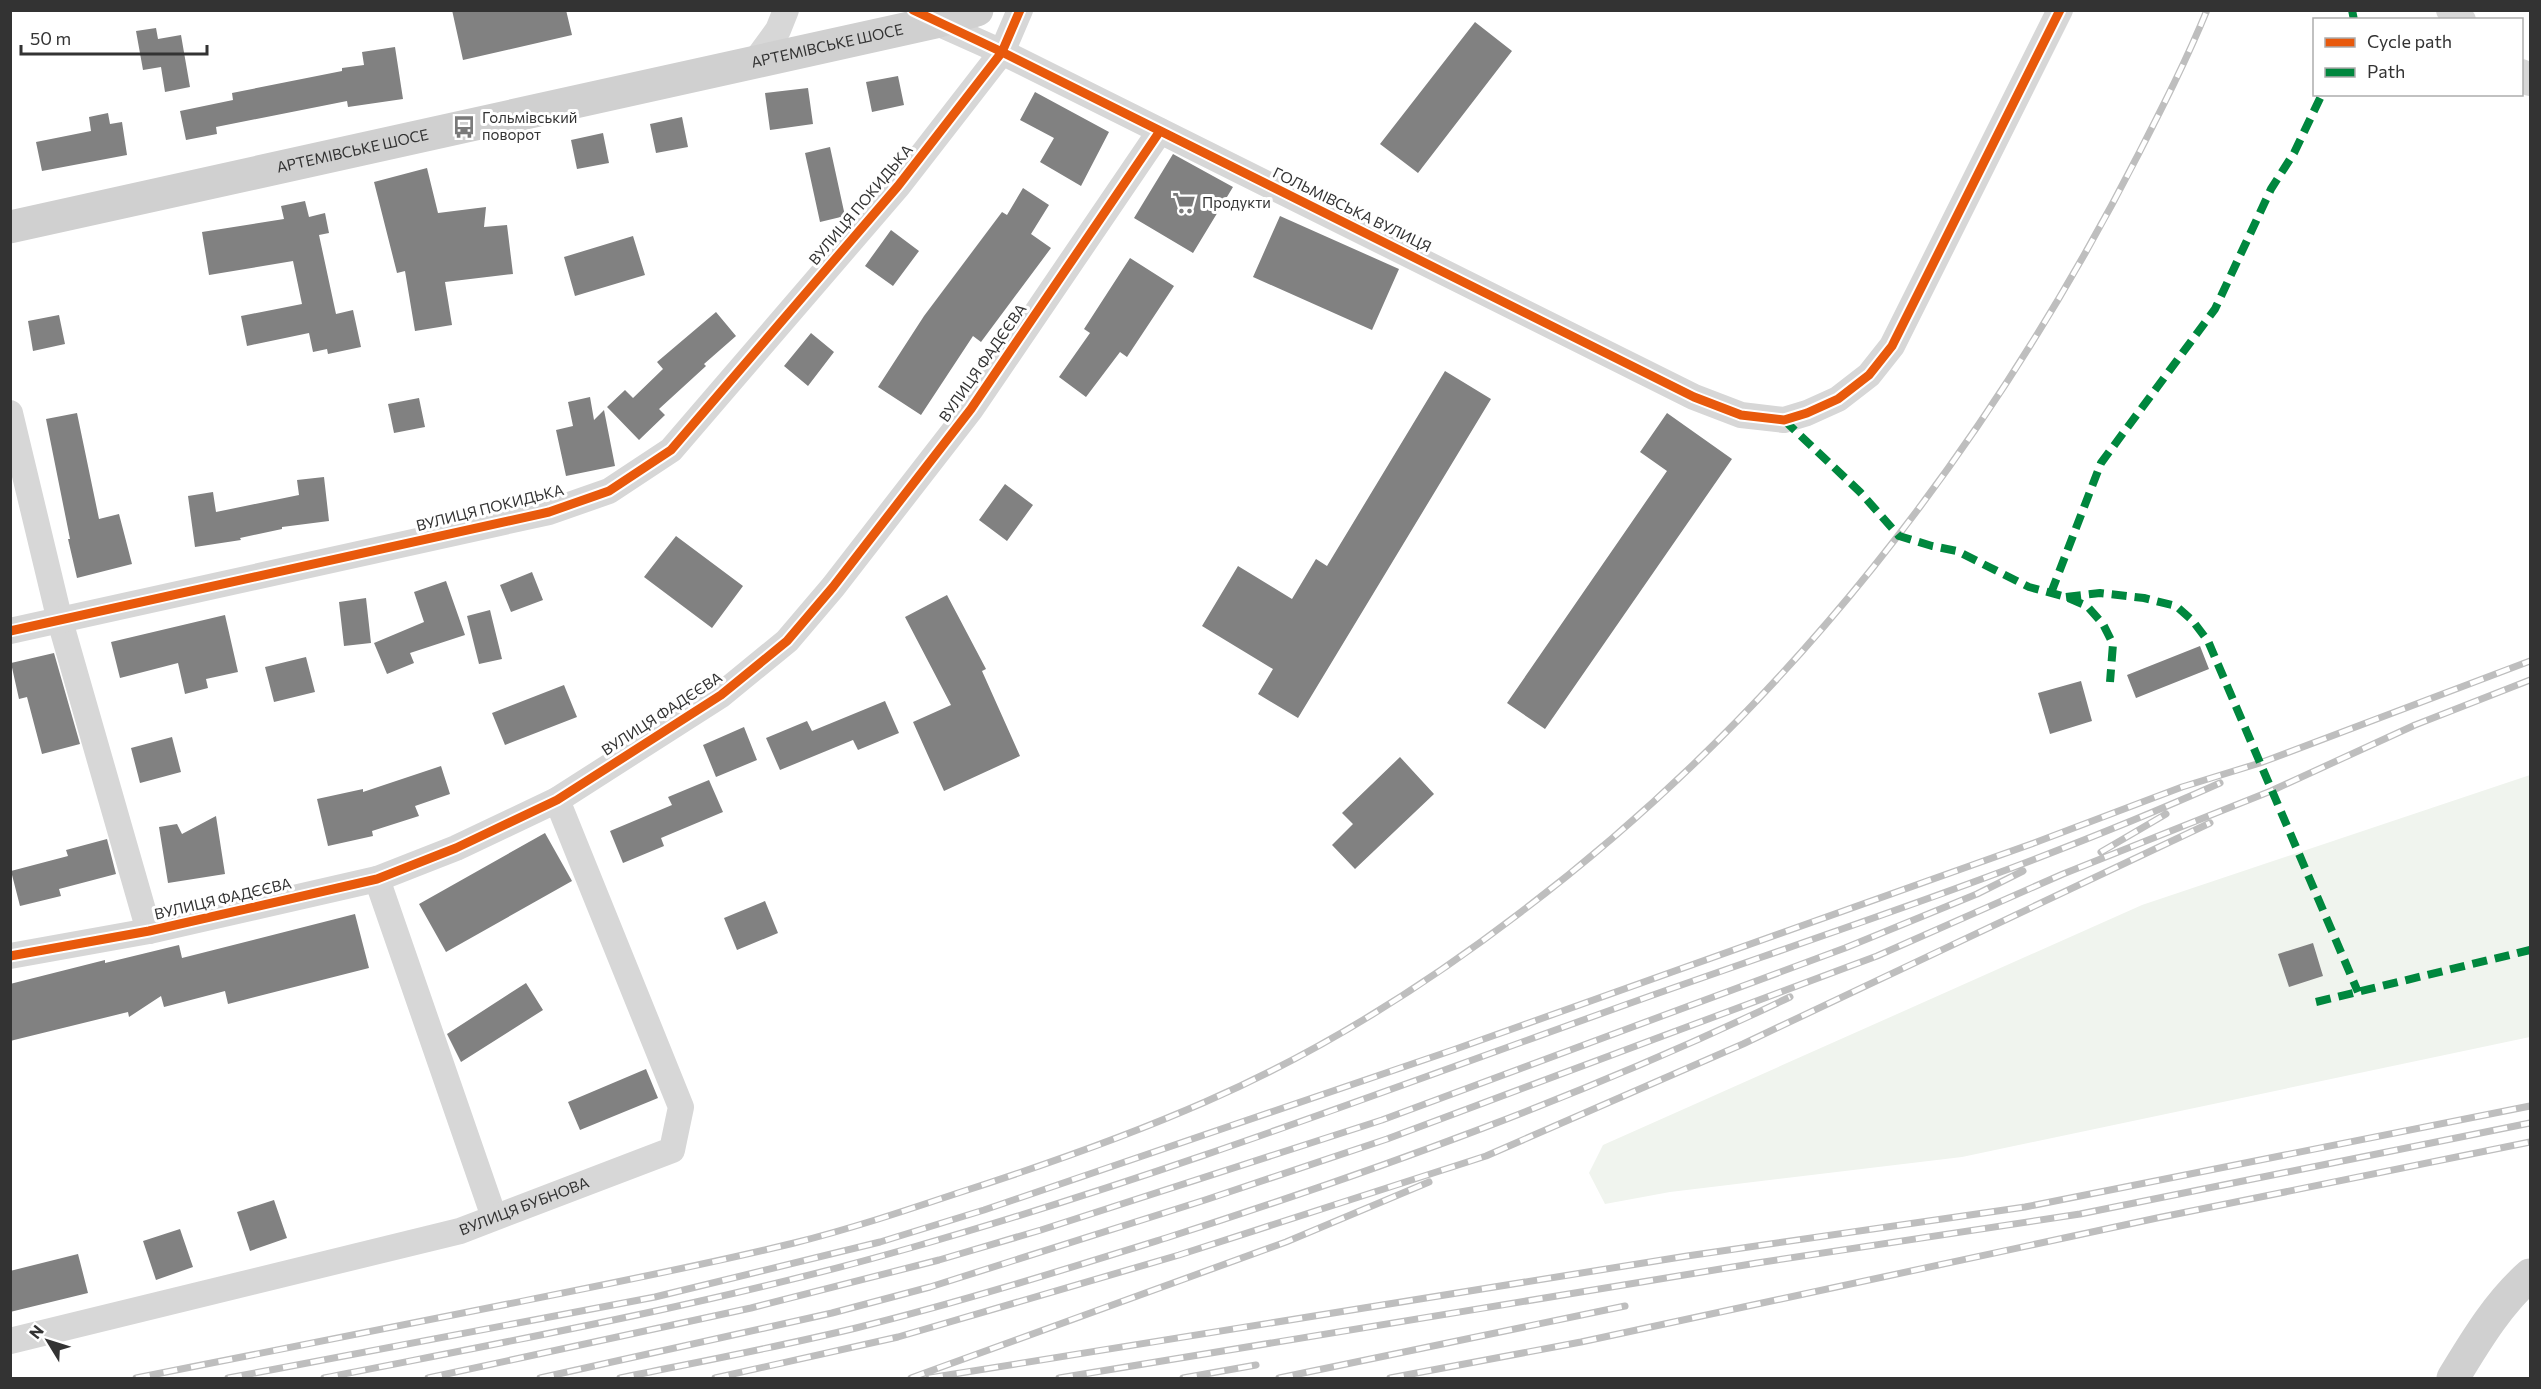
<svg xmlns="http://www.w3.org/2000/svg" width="2541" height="1389" font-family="Commissioner,sans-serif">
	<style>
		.green { fill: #f0f4ee }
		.building { fill: #818181 }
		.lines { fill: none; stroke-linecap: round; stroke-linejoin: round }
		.street { stroke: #d7d7d7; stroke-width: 26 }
		.secondary { stroke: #d0d0d0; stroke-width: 33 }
		.rail-casing { stroke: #bebebe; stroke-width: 7 }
		.rail { stroke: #fff; stroke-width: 4.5; stroke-dasharray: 14; stroke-linecap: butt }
		.quiet { stroke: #00873e; stroke-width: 8; stroke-dasharray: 15 8; stroke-linecap: butt }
		.cycleway-casing { stroke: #fff; stroke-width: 13 }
		.cycleway { stroke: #e8590c; stroke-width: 9 }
		.labels { text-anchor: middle; stroke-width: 6; stroke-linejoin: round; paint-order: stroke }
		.street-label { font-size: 15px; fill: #333; stroke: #fff }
		.poi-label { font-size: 15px; fill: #333; stroke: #fff; text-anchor: start }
	</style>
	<rect width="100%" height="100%" fill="#fff"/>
	<!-- green -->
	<path class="green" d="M 2530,775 L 2530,1037 L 1962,1157 L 1670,1192 L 1605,1204 L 1589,1173 L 1603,1145 L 2142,905 Z"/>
	<!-- building -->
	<path class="building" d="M 452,10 L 566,10 L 572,35 L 463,60 Z
		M 1475,22 L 1512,51 L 1418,173 L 1380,144 Z
		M 156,28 L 158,39 L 181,35 L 190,87 L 165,92 L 161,67 L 143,70 L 136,31 Z
		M 395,47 L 403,99 L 348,107 L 347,101 L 216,127 L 217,134 L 186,140 L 180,111 L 233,100 L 232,93 L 342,71 L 342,68 L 364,65 L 362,52 Z
		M 898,76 L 904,105 L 872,112 L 866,82 Z
		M 808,88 L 813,124 L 770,130 L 765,93 Z
		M 1035,92 L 1109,132 L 1081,186 L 1040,162 L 1054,138 L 1020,120 Z
		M 108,113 L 110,124 L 122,122 L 127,155 L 42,171 L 36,142 L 91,131 L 89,117 Z
		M 682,117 L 688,147 L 656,153 L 650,124 Z
		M 603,133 L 609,163 L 577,169 L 571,140 Z
		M 830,147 L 845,216 L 820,222 L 805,153 Z
		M 1173,154 L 1233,187 L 1193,253 L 1134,218 Z
		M 427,168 L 438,213 L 486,207 L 484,227 L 507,225 L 513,274 L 445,282 L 452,325 L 415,331 L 405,271 L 397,273 L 374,182 Z
		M 1023,188 L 1049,205 L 1031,234 L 1051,248 L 981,342 L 973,336 L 921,415 L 878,387 L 924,316 L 1002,212 L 1007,215 Z
		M 305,201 L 309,217 L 325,213 L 329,233 L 319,235 L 336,314 L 353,310 L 361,347 L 328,354 L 327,349 L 313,352 L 309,333 L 247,346 L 241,316 L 302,304 L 293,261 L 209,275 L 202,232 L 284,219 L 281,206 Z
		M 1280,216 L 1399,269 L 1372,330 L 1253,277 Z
		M 891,230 L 919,251 L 893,286 L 865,266 Z
		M 633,236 L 645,275 L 575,296 L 564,257 Z
		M 1130,258 L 1174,286 L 1127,357 L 1120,352 L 1086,397 L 1059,377 L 1090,333 L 1084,329 Z
		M 716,312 L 736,336 L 704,364 L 706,366 L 659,409 L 665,415 L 639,440 L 607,407 L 625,390 L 633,398 L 663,369 L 657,362 Z
		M 59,315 L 65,344 L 33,351 L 28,321 Z
		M 811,333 L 834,352 L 808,386 L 784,366 Z
		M 1445,371 L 1491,399 L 1298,718 L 1258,694 L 1273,669 L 1202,626 L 1238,566 L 1292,599 L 1316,559 L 1327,566 Z
		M 590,397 L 594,420 L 604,410 L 615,466 L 566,476 L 556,430 L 573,426 L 568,402 Z
		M 419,398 L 425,427 L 394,433 L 388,404 Z
		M 77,413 L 99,519 L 119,514 L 132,564 L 77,578 L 68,539 L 70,539 L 46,419 Z
		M 1667,413 L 1732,459 L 1545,729 L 1507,703 L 1667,471 L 1640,452 Z
		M 324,477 L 329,521 L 282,527 L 282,529 L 240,538 L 241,540 L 195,547 L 188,496 L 213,492 L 216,512 L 299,495 L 297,480 Z
		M 1005,484 L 1033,505 L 1007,541 L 979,520 Z
		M 676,536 L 743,586 L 712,628 L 644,577 Z
		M 532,572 L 543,600 L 511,612 L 500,585 Z
		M 446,581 L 465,635 L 410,653 L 414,663 L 387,674 L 374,643 L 424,622 L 414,592 Z
		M 947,595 L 986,669 L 982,671 L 1020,756 L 944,791 L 913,722 L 951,705 L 905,617 Z
		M 366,598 L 371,643 L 344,646 L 339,602 Z
		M 490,610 L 502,659 L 479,664 L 467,616 Z
		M 225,615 L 238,672 L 206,679 L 208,688 L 185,694 L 178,663 L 120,678 L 111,642 Z
		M 2200,646 L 2209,669 L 2136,698 L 2127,675 Z
		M 54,653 L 80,744 L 42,754 L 27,697 L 19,699 L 11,663 Z
		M 306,657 L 315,692 L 274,702 L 265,667 Z
		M 2081,681 L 2092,721 L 2050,734 L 2038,693 Z
		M 564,685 L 577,717 L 505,745 L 492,713 Z
		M 885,701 L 899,733 L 858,750 L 853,740 L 780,770 L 766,738 L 807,721 L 812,731 Z
		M 744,727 L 757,760 L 716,777 L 703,745 Z
		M 172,737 L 181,772 L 140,783 L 131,748 Z
		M 1400,757 L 1434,794 L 1355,869 L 1332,845 L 1353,824 L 1342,813 Z
		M 441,766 L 450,794 L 415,806 L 419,816 L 372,831 L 373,836 L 328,846 L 317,799 L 363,789 L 363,792 Z
		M 709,780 L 723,812 L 661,838 L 664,846 L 623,863 L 610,831 L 672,805 L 668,797 Z
		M 216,816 L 225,874 L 168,883 L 159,827 L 177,824 L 182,834 Z
		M 545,833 L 572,881 L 446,952 L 419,904 Z
		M 107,839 L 116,874 L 59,889 L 61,896 L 20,906 L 11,871 L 68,856 L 66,850 Z
		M 765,901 L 778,933 L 737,950 L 724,918 Z
		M 355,914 L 369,968 L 228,1004 L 225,991 L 164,1007 L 161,996 L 129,1017 L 128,1012 L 10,1041 L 10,984 L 105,960 L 105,963 L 179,945 L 182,958 Z
		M 2313,943 L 2323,976 L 2289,987 L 2278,954 Z
		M 526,983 L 543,1010 L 461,1062 L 447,1034 Z
		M 646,1069 L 658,1098 L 580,1130 L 568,1102 Z
		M 274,1200 L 287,1238 L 250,1251 L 237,1212 Z
		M 180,1229 L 193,1267 L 156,1280 L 143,1241 Z
		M 78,1254 L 88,1293 L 10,1312 L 10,1271 Z"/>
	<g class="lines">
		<!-- street -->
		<g class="street">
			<path d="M 2449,10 L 2463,20"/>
			<path d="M 926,18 L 1002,52 L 1694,397 L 1741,415 L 1784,420 L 1807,413 L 1838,399 L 1869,375 L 1892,346 L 2060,10"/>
			<path d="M 754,63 L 778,30 L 786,10"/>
			<path d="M 2522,72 L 2530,83"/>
			<path d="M 10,413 L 60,621 L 149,931"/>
			<path d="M 10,631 L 549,512 L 609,491 L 671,450 L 898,186 L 1002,52 L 1020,10"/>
			<path d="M 377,879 L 494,1217"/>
			<path d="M 10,956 L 149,931 L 377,879 L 456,848 L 557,800 L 721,695 L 787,641 L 833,587 L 971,409 L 1160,131"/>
			<path id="s1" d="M 10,1341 L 460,1231 L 672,1150 L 681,1107 L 557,800"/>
		</g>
		<!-- secondary -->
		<g class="secondary">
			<path id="s2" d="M 10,227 L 936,22 L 977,10"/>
			<path d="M 2453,1378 C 2475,1342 2498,1303 2530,1275"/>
		</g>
		<!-- rail casing -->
		<g class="rail-casing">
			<path id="rail" d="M 2101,852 L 2166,814
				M 136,1378 C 257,1354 378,1330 498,1306 C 597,1286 696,1267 794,1243 C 850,1229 904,1211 958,1193 C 1042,1166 1125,1137 1205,1102 C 1318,1053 1423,987 1521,912 C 1785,712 1989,447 2139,153 C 2163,106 2187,59 2207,10
				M 228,1378 L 655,1297 L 880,1242 L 984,1210 L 1453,1050 L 2034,843 L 2182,787 L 2260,763 L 2530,661
				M 324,1378 C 520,1339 717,1303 910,1248 C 1157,1178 1398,1086 1639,1000 C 1834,931 2032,867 2220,783
				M 428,1378 L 751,1308 L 939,1260 L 1041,1230 L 1382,1120 L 1845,948 L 1977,894 L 2023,871
				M 540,1378 L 832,1313 L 930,1287 L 1205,1200 L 1387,1139 L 1877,956 L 2063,874 L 2271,791 L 2415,725 L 2530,680
				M 620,1378 C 698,1362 778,1347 856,1328 C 961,1302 1063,1270 1166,1238 C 1379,1170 1588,1094 1790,997
				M 715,1378 L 898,1337 L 1179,1255 L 1486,1156 L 1743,1044 L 2210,823
				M 911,1378 L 1286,1242 L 1429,1182
				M 929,1378 L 1687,1256 L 2025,1207 L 2530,1106
				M 1059,1378 L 1757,1263 L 2080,1214 L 2530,1123
				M 1183,1378 L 1256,1365
				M 1279,1378 L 1625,1306
				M 1390,1378 L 1581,1342 L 2157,1218 L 2530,1142"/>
		</g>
		<!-- rail -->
		<use href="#rail" class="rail"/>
		<!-- quiet -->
		<path class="quiet" d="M 2352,10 L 2354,20
			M 1784,420 L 1860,492 L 1899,536 L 1932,546 L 1957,551 L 2029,587 L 2066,597 L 2087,606 L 2103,624 L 2113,644 L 2110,682
			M 2051,593 L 2101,463 L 2215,309 L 2271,189 L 2294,153 L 2322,94
			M 2066,597 L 2100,593 L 2144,598 L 2176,606 L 2192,620 L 2208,641 L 2358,992
			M 2316,1002 L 2530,950"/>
		<!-- cycleway casing -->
		<g class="cycleway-casing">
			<path id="cycleway" d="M 913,10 L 1002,52 L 1694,397 L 1741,415 L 1784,420 L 1807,413 L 1838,399 L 1869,375 L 1892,346 L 2060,10
				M 10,631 L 549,512 L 609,491 L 671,450 L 898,186 L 1002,52 L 1020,10
				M 10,956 L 149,931 L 377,879 L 456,848 L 557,800 L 721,695 L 787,641 L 833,587 L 971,409 L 1160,131"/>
		</g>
		<!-- cycleway -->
		<use href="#cycleway" class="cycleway"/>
	</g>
	<!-- icons -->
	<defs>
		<g id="bus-bare" transform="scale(1.8)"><path d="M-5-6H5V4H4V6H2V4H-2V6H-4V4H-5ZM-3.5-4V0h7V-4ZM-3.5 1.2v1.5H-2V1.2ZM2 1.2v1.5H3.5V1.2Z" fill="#7a7a7a" stroke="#fff" stroke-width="2.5" paint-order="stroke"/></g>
		<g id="supermarket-bare" transform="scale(1.8)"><path d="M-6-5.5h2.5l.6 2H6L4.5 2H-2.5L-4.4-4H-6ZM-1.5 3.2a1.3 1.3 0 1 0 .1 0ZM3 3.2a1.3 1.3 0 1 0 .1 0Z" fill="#7a7a7a" stroke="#fff" stroke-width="2.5" paint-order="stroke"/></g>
	</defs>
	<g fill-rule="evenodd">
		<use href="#bus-bare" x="464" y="127"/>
		<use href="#supermarket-bare" x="1184" y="203"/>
	</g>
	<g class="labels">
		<!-- street labels -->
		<g class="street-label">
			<text dy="5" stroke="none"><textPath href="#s2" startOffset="837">АРТЕМІВСЬКЕ ШОСЕ</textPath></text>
			<text dy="5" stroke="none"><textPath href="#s2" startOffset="351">АРТЕМІВСЬКЕ ШОСЕ</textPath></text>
			<text transform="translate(861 205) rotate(-50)" y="5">ВУЛИЦЯ ПОКИДЬКА</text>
			<text transform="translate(1352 210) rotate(26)" y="5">ГОЛЬМІВСЬКА ВУЛИЦЯ</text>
			<text transform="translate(983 363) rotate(-55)" y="5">ВУЛИЦЯ ФАДЄЄВА</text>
			<text transform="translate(490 508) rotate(-14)" y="5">ВУЛИЦЯ ПОКИДЬКА</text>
			<text transform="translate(662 714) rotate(-33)" y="5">ВУЛИЦЯ ФАДЄЄВА</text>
			<text transform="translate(223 899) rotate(-13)" y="5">ВУЛИЦЯ ФАДЄЄВА</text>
			<text dy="5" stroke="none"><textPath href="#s1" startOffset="532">ВУЛИЦЯ БУБНОВА</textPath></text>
		</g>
		<!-- poi labels -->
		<g class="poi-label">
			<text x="482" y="123">Гольмівський<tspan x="482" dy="17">поворот</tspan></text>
			<text x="1202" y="208">Продукти</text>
		</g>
	</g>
	<!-- border -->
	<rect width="2541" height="1389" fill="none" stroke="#333333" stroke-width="24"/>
	<!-- legend -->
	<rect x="2313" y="18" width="210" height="78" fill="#ffffff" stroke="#adadad" stroke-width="1.5"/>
	<rect x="2325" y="38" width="30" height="9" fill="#e8590c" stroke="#adadad" stroke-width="1.5"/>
	<text x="2367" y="48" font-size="18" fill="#333333">Cycle path</text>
	<rect x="2325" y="68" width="30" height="9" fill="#00873e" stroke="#adadad" stroke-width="1.5"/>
	<text x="2367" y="78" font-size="18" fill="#333333">Path</text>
	<!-- north arrow -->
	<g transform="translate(48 1341) rotate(308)" stroke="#ffffff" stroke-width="4.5" paint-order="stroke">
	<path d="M0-4.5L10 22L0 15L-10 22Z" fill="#333333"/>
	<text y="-9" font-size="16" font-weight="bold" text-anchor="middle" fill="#333333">N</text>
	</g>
	<!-- scale -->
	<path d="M21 45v9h186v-9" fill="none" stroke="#333333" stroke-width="3"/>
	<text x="30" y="45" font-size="18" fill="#333333" stroke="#ffffff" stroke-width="4.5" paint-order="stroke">50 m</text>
</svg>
